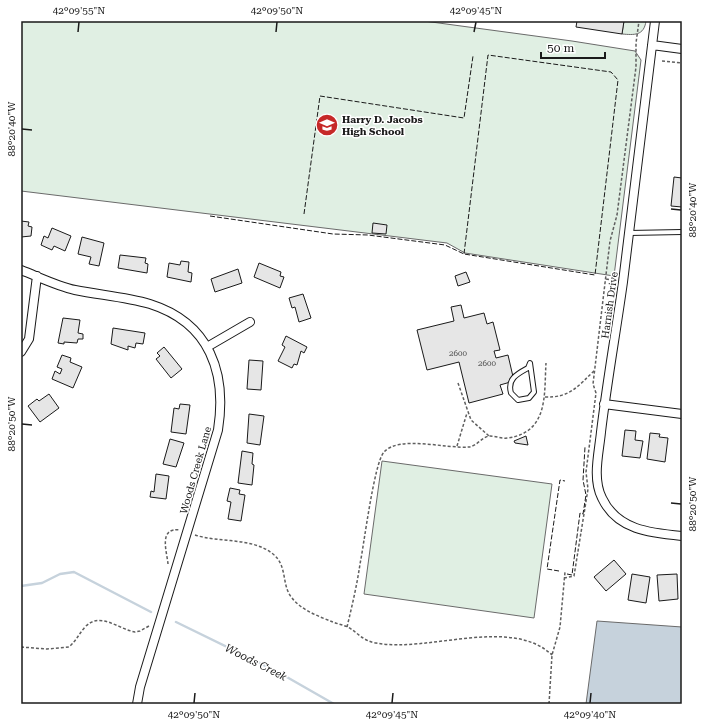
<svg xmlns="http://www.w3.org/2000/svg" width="703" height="725" font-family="'Roboto Serif',serif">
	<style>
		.green { fill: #e0efe3; stroke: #6a6a6a }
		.water { fill: #c6d2dc; stroke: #6a6a6a }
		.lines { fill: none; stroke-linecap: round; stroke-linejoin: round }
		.stream { stroke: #c6d2dc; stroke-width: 2.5 }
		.building { fill: #e6e6e6; stroke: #1a1a1a }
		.service-casing { stroke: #1a1a1a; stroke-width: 6 }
		.minor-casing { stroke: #1a1a1a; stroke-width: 10 }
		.path { stroke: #5f5f5f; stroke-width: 1.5; stroke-dasharray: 3 2; stroke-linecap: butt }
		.service { stroke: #fff; stroke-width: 4 }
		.minor { stroke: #fff; stroke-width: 8 }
		.fence { stroke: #1a1a1a; stroke-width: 1; stroke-dasharray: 5 2; stroke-linecap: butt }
		.ticks { fill: none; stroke: #1a1a1a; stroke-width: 1.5 }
		.labels { text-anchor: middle; stroke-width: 3; stroke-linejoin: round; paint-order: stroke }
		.number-label { font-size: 8px; fill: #4d4d4d }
		.poi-label { font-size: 10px; font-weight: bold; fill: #1a1a1a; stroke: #fff; text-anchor: start }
		.street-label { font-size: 10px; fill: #1a1a1a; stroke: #fff }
		.water-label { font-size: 11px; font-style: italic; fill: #1a1a1a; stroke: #fff }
		.neatline { fill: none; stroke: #1a1a1a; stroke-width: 1.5 }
		.ticks-label { font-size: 10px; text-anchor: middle; fill: #1a1a1a }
	</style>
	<rect width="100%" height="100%" fill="#fff"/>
	<!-- green -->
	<path class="green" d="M 21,21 L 424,21 L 572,41 L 635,51 L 641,60 L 614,276 L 465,253 L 447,243 L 21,191 Z
		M 624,21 L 646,21 C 644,36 634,35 622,34 Z
		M 382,461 L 552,484 L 534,618 L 364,594 Z"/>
	<!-- water -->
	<path class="water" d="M 597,621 L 682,627 L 682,704 L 586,704 Z"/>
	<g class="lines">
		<!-- stream -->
		<path class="stream" d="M 21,586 L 42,583 L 60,574 L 74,572 L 151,612
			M 176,622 L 278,672 L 334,704"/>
	</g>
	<!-- building -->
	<path class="building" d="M 577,21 L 624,21 L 622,34 L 576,27 Z
		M 674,177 L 682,178 L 682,207 L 671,206 Z
		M 21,221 L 29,222 L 28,226 L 32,227 L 31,236 L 21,237 Z
		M 373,223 L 387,225 L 386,234 L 372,233 Z
		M 52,228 L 71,236 L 65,251 L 54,246 L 52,250 L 41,245 L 44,236 L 48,238 Z
		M 82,237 L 104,243 L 99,266 L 89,264 L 91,257 L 78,254 Z
		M 120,255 L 146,258 L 145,263 L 148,264 L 147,273 L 118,268 Z
		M 181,261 L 189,262 L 188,272 L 192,273 L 191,282 L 167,277 L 169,263 L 180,265 Z
		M 259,263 L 281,272 L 280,276 L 284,277 L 280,288 L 254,277 Z
		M 238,269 L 242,283 L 215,292 L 211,279 Z
		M 466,272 L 470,282 L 458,286 L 455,276 Z
		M 303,294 L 311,318 L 299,322 L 295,307 L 292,308 L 289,298 Z
		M 461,305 L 464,318 L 484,313 L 487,324 L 493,322 L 500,350 L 494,351 L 496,358 L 508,355 L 514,381 L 500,385 L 503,394 L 469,403 L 459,362 L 427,370 L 417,330 L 454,321 L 451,307 Z
		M 63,318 L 80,320 L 78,333 L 83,334 L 83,339 L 78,339 L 77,343 L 64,342 L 64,344 L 58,343 Z
		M 113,328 L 145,333 L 143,344 L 136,343 L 135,348 L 128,346 L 128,350 L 111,344 Z
		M 286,336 L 307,347 L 304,353 L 301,351 L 297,365 L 294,364 L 292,368 L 278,361 L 285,347 L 282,345 Z
		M 164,347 L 182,369 L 171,378 L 156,359 L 160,356 L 157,353 Z
		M 62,355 L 71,358 L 70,362 L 82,367 L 73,388 L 52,379 L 55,371 L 60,374 L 62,369 L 57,367 Z
		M 249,360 L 263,361 L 261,390 L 247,389 Z
		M 49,394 L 59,408 L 40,422 L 28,406 L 37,399 L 39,401 Z
		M 180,404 L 190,405 L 186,434 L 171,432 L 174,408 L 179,409 Z
		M 249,414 L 264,416 L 260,445 L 247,443 Z
		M 625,430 L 636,431 L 635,440 L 643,441 L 640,458 L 622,456 Z
		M 650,433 L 660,434 L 659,437 L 668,438 L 665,462 L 647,459 Z
		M 526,436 L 528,445 L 515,443 L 514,441 Z
		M 170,439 L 184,443 L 176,467 L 163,464 Z
		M 242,451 L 253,453 L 252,464 L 254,465 L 252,485 L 238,483 Z
		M 156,474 L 169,476 L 166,499 L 150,497 L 151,491 L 154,492 Z
		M 230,488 L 240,490 L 239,494 L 245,495 L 241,521 L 228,519 L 231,502 L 227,501 Z
		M 614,560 L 626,574 L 606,591 L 594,577 Z
		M 632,574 L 650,577 L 646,603 L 628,600 Z
		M 677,574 L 678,599 L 659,601 L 657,575 Z"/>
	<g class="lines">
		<!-- service casing -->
		<g class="service-casing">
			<path id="service" d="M 629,233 L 682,232
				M 530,363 L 534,392 L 529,398 L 518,400 L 511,393 C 507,379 517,374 528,368 Z"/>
		</g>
		<!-- minor casing -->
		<g class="minor-casing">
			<path id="minor" d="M 655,21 C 644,108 634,195 623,282 C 616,332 607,382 601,432 C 599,453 592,478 602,498 C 617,530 650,533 682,536
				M 652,45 L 682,49
				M 21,270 C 39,277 57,286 75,290 C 100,295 126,297 150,304 C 210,323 227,373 218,430 L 140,687 L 137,704
				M 207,347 L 250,322
				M 21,352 L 29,339 L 37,276
				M 604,404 L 682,414"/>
		</g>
		<!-- path -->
		<path class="path" d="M 662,61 L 682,63
			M 606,279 L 616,281
			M 458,383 L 471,420 L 489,436
			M 545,397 C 570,398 578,386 595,370
			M 457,446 L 467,413
			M 195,535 C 219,543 252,537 273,554 C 288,566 281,585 292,598 C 301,610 320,617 333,622 C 338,624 343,625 348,627 C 358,633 363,641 376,643 C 428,653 511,616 552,655
			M 168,564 C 167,552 158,527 180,530
			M 564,578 L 574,576 L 588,489 L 586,472 L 596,393 L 593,384 L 610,241 L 617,215 L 636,67 L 636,43 L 639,21
			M 347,627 C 352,606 357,585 360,564 C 364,545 374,463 384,452 C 399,435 447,449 469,447 C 477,446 483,436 490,436 C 496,436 502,439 508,438 C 549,432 544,394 546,363
			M 21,647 L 47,649 L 69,647 C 76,641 79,634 85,627 C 100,611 118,629 135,632 L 140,631 L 149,626
			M 549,704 L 552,655 L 560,627 L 565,572"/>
		<!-- service -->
		<use href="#service" class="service"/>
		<!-- minor -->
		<use href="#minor" class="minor"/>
		<!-- fence -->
		<path class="fence" d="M 304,214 L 320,96 L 464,118 L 473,56
			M 210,216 L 333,234 L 368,235 L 445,245 L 464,254 L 595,275 L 618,80 L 611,72 L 488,55 L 464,254
			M 559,571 L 547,569 L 560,480 L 565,481
			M 567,574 L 572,575 L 580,513 L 583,514 L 586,495 L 583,480 L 585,447"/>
	</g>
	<!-- ticks -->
	<path class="ticks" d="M 78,32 L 79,22M 276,32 L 277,22M 474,32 L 476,22M 22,129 L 32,130M 671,209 L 681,210M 22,424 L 32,425M 671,503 L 681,504M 194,703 L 195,693M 392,703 L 393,693M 590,703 L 591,693"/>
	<!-- icons -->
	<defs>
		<g id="school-disc" transform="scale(1.15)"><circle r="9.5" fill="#c62828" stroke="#fff"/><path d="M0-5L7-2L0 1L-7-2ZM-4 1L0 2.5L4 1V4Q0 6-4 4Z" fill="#fff"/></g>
	</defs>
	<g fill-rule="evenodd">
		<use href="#school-disc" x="327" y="125"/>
	</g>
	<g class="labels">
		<!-- number labels -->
		<g class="number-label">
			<text x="458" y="356">2600</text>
			<text x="487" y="366">2600</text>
		</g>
		<!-- poi labels -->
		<g class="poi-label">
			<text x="342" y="123">Harry D. Jacobs<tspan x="342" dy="12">High School</tspan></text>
		</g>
		<!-- street labels -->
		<g class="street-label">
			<text transform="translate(609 305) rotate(-82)" y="4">Harnish Drive</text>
			<text transform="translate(195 470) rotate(-74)" y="4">Woods Creek Lane</text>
		</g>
		<!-- water labels -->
		<g class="water-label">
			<text transform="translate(256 662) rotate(27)" y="4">Woods Creek</text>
		</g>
	</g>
	<!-- border -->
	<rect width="703" height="725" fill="none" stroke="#ffffff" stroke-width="44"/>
	<!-- scale -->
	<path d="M541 52v6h64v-6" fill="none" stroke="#1a1a1a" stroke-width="2"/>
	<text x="547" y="52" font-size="12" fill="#1a1a1a" stroke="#ffffff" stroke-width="3" paint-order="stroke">50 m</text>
	<rect x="22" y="22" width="659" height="681" class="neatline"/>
	<g class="ticks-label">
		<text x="79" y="14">42°09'55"N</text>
		<text x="277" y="14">42°09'50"N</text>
		<text x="476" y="14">42°09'45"N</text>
		<text transform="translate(11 129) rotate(-90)" y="4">88°20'40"W</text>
		<text transform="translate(692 210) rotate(-90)" y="4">88°20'40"W</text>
		<text transform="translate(11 424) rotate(-90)" y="4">88°20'50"W</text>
		<text transform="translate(692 504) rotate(-90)" y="4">88°20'50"W</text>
		<text x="194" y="718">42°09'50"N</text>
		<text x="392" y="718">42°09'45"N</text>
		<text x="590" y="718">42°09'40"N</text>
	</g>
</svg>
